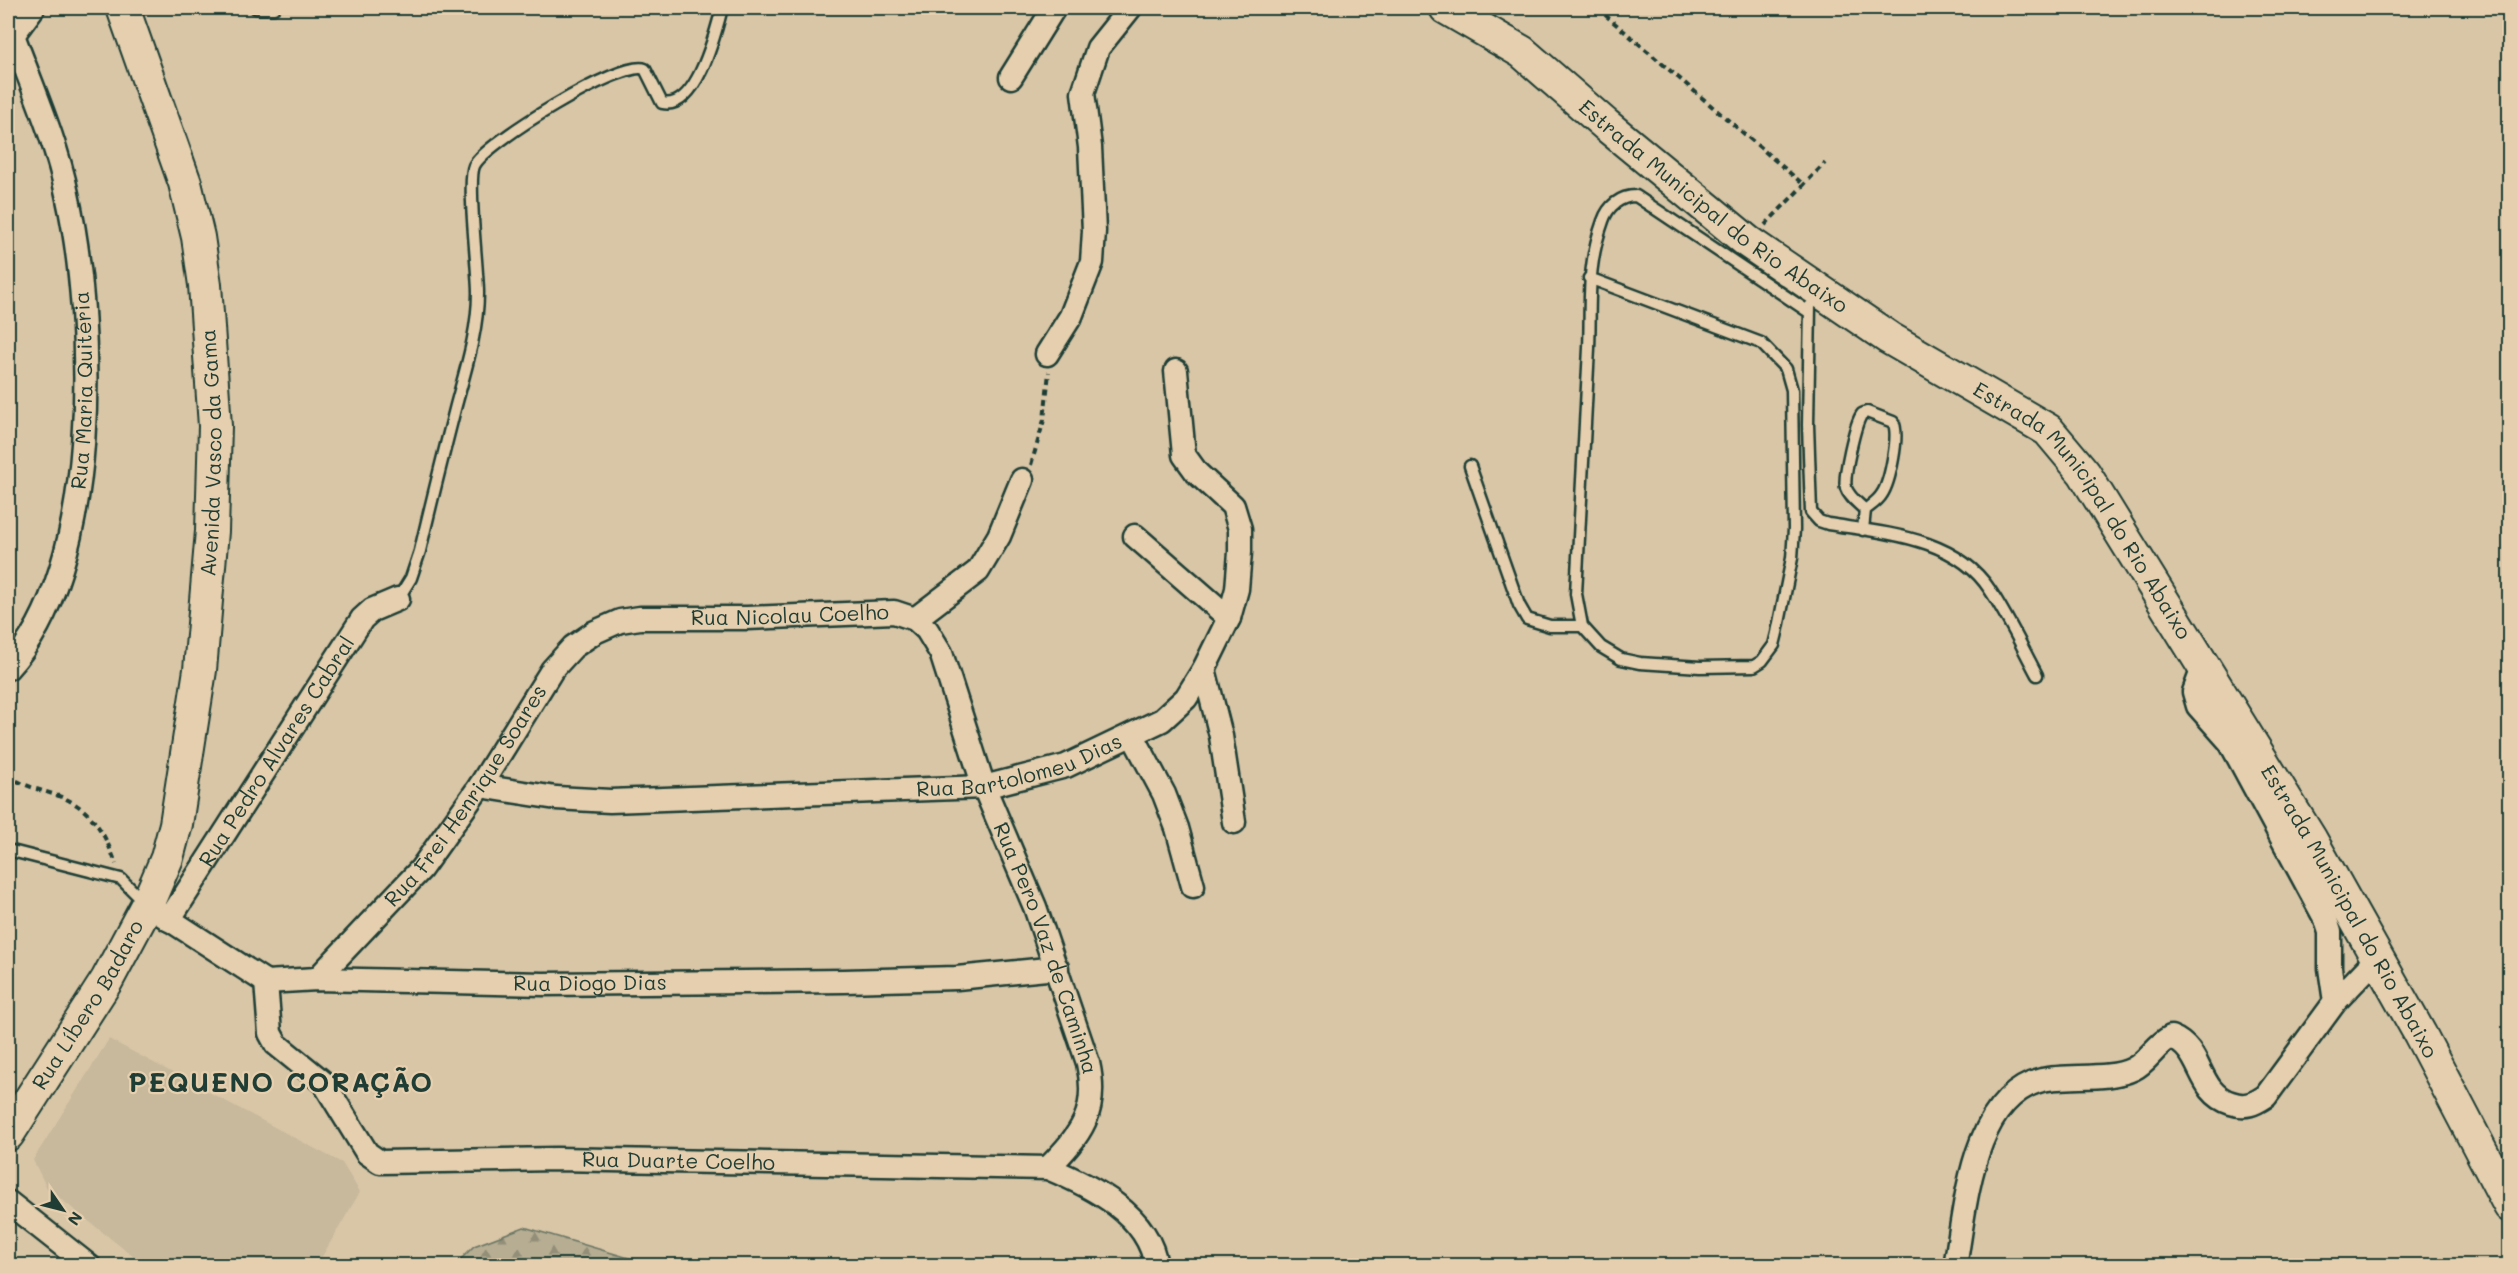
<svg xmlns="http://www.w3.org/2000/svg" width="2517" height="1273" font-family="Mali,sans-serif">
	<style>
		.built { fill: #c8b99c }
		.forest { fill: url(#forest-firs); stroke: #6a7563; stroke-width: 1.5 }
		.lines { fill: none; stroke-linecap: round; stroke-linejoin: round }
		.lane-casing { stroke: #1f3d34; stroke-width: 15 }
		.street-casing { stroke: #1f3d34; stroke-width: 27 }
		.secondary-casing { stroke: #1f3d34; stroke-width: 36 }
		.path { stroke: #1f3d34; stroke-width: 4; stroke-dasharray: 6 4.5; stroke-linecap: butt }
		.lane { stroke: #e5cfae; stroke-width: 10 }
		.street { stroke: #e5cfae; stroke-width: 22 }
		.secondary { stroke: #e5cfae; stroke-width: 32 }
		.labels { text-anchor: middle; stroke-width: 4.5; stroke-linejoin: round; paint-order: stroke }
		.street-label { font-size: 21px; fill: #1f3d34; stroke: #e5cfae }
		.district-label { font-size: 27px; font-weight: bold; letter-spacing: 1.5px; fill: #1f3d34; stroke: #e5cfae }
	</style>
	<defs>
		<pattern id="forest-firs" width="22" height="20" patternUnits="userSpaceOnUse" patternTransform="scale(1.5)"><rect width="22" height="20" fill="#b6ad92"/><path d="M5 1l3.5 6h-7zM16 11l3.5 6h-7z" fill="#938e78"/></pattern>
	</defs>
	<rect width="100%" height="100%" fill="#d9c6a7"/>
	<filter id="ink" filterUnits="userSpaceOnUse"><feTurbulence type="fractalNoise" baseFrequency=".0167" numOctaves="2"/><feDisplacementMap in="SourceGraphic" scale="12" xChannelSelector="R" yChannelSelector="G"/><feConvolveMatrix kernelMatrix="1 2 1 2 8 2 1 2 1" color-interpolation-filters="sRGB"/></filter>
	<g filter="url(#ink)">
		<!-- built -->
		<path class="built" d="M 109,1039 L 342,1163 L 360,1192 L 317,1265 L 144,1265 L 47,1188 L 33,1160 Z"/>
		<!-- forest -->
		<path class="forest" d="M 524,1227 L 639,1261 L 730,1265 L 455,1265 L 474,1246 Z"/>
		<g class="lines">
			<!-- lane casing -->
			<g class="lane-casing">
				<path id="lane" d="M 256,8 L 274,8
					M 1589,278 L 1761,343 L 1786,369 L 1792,390 L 1794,529 L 1792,558 L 1777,633 L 1774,645 L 1762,661 L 1754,666 L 1700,667 L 1640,663 L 1621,659 L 1601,647 L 1582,626 L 1576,594 C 1580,512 1585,430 1589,348 C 1591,301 1586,268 1603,221 C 1608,206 1620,196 1636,196 L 1809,312
					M 1810,306 L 1808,425 L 1811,512 L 1819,521 L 1828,524 C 1884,533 1956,537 1990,590 C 2008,617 2022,647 2037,675
					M 1470,466 L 1519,605 L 1527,619 L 1550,626 L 1582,626
					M 1863,530 L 1865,510 C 1871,505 1878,501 1882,494 C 1890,482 1900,434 1893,422 L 1867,412 L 1862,414 C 1855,423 1843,477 1846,488 C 1849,497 1858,503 1865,510
					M 398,599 L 411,578 L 420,551 C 431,503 443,456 455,409 C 465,371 478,332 478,293 C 478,268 467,182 474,166 C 484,143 623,59 645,69 L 662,103 C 697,111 716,31 722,8
					M 8,850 L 121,879 L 144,902"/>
			</g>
			<!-- street casing -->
			<g class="street-casing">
				<g id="street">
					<path d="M 8,42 L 33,8"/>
					<path d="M 1011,77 L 1054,8"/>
					<path d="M 1047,354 L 1071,316 L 1092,262 L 1094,231 L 1090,147 L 1083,93 L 1098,48 L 1130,8"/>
					<path d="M 1135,536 L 1229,618"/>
					<path d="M 915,619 L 978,571 L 999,536 L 1022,480"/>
					<path d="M 2204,665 L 2194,692 L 2198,706 L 2230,742 L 2326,920 L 2330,932 L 2330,968 L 2335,1002"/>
					<path id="s1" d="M 8,668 C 102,568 95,321 67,194 C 56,140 32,87 13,35"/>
					<path d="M 1204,669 L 1221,736 L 1234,822"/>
					<path d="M 1133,736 L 1164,794 L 1177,828 L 1193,886"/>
					<path id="s2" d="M 480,786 L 556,798 L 610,801 L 984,787 L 1066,766 L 1162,720 L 1186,698 L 1204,669 L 1229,618 L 1237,589 L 1240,552 L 1240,529 L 1233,506 L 1197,473 L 1184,455 L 1176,371"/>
					<path id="s3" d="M 147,905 L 266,982 L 317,979 L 543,984 L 844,981 L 957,978 L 1057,968"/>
					<path id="s4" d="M 169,920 L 362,619 L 372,610 L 398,599"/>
					<path id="s5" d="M 317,979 L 421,869 L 480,786 L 552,670 L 573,647 L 595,632 L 620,621 L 640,618 L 747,618 L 894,612 L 915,619 L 927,630 L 941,653 L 984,787 L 1035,907 L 1088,1063 C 1099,1112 1081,1134 1048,1168"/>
					<path id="s6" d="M 266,982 L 270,1033 L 276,1044 L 324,1083 L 367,1153 L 380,1162 L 556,1159 L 1048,1168 C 1091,1186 1149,1214 1156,1266"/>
					<path d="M 8,1202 L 89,1266"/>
					<path d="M 1955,1266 C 1966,1207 1971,1098 2042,1080 C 2069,1074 2109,1081 2133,1069 C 2148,1062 2156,1044 2171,1037 C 2204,1050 2196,1092 2231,1103 C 2246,1108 2254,1104 2266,1096 L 2335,1002 L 2377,958"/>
				</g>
			</g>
			<!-- secondary casing -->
			<g class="secondary-casing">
				<g id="secondary">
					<path id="s7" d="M 1446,8 L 1522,52 L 1606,125 L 1748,242 L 1889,338 L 2048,430 L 2084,473 L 2311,840 L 2420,1034 L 2510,1206"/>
					<path id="s8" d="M 8,1134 L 107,980 L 147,905 L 167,858 L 176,824 L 200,670 L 212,531 L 215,426 L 205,285 L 198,237 L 185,183 L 123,8"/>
				</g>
			</g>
			<!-- path -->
			<path class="path" d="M 1597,8 L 1804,185
				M 1765,225 L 1825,163
				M 1031,465 L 1044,420 L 1049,372
				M 8,775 C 22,786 41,790 59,796 C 91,808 105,833 116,864"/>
			<!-- lane -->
			<use href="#lane" class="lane"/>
			<!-- street -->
			<use href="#street" class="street"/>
			<!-- secondary -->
			<use href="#secondary" class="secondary"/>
		</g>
	</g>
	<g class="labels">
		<!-- street labels -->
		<g class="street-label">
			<text dy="7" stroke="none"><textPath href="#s7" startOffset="334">Estrada Municipal do Rio Abaixo</textPath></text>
			<text dy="7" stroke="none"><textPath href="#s1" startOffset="294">Rua Maria Quitéria</textPath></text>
			<text dy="7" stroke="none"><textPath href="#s8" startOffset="728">Avenida Vasco da Gama</textPath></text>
			<text dy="7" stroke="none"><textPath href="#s7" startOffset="820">Estrada Municipal do Rio Abaixo</textPath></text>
			<text dy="7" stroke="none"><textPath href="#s5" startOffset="645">Rua Nicolau Coelho</textPath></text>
			<text dy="7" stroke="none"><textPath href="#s4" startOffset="200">Rua Pedro Alvares Cabral</textPath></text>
			<text dy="7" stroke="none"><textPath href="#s2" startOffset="544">Rua Bartolomeu Dias</textPath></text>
			<text dy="7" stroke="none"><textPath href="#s5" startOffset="237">Rua Frei Henrique Soares</textPath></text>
			<text dy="7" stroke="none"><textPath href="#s7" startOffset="1306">Estrada Municipal do Rio Abaixo</textPath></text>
			<text dy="7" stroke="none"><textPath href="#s5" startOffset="1128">Rua Pero Vaz de Caminha</textPath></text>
			<text dy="7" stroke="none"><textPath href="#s3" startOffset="466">Rua Diogo Dias</textPath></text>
			<text dy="7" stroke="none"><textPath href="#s8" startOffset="152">Rua Líbero Badaro</textPath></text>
			<text dy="7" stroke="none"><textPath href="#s6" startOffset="522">Rua Duarte Coelho</textPath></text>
		</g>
		<!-- district labels -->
		<g class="district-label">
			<text x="281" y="1092">PEQUENO CORAÇÃO</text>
		</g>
	</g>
	<!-- margin -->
	<rect width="2517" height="1273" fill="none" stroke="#e5cfae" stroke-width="30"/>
	<rect x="15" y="15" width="2487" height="1243" fill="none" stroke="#1f3d34" stroke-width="2" filter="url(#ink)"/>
	<!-- north arrow -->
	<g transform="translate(63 1210) rotate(125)" stroke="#e5cfae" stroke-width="4.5" paint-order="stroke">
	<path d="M0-4.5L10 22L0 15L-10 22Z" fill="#1f3d34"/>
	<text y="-9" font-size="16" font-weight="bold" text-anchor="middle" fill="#1f3d34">N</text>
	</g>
</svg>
